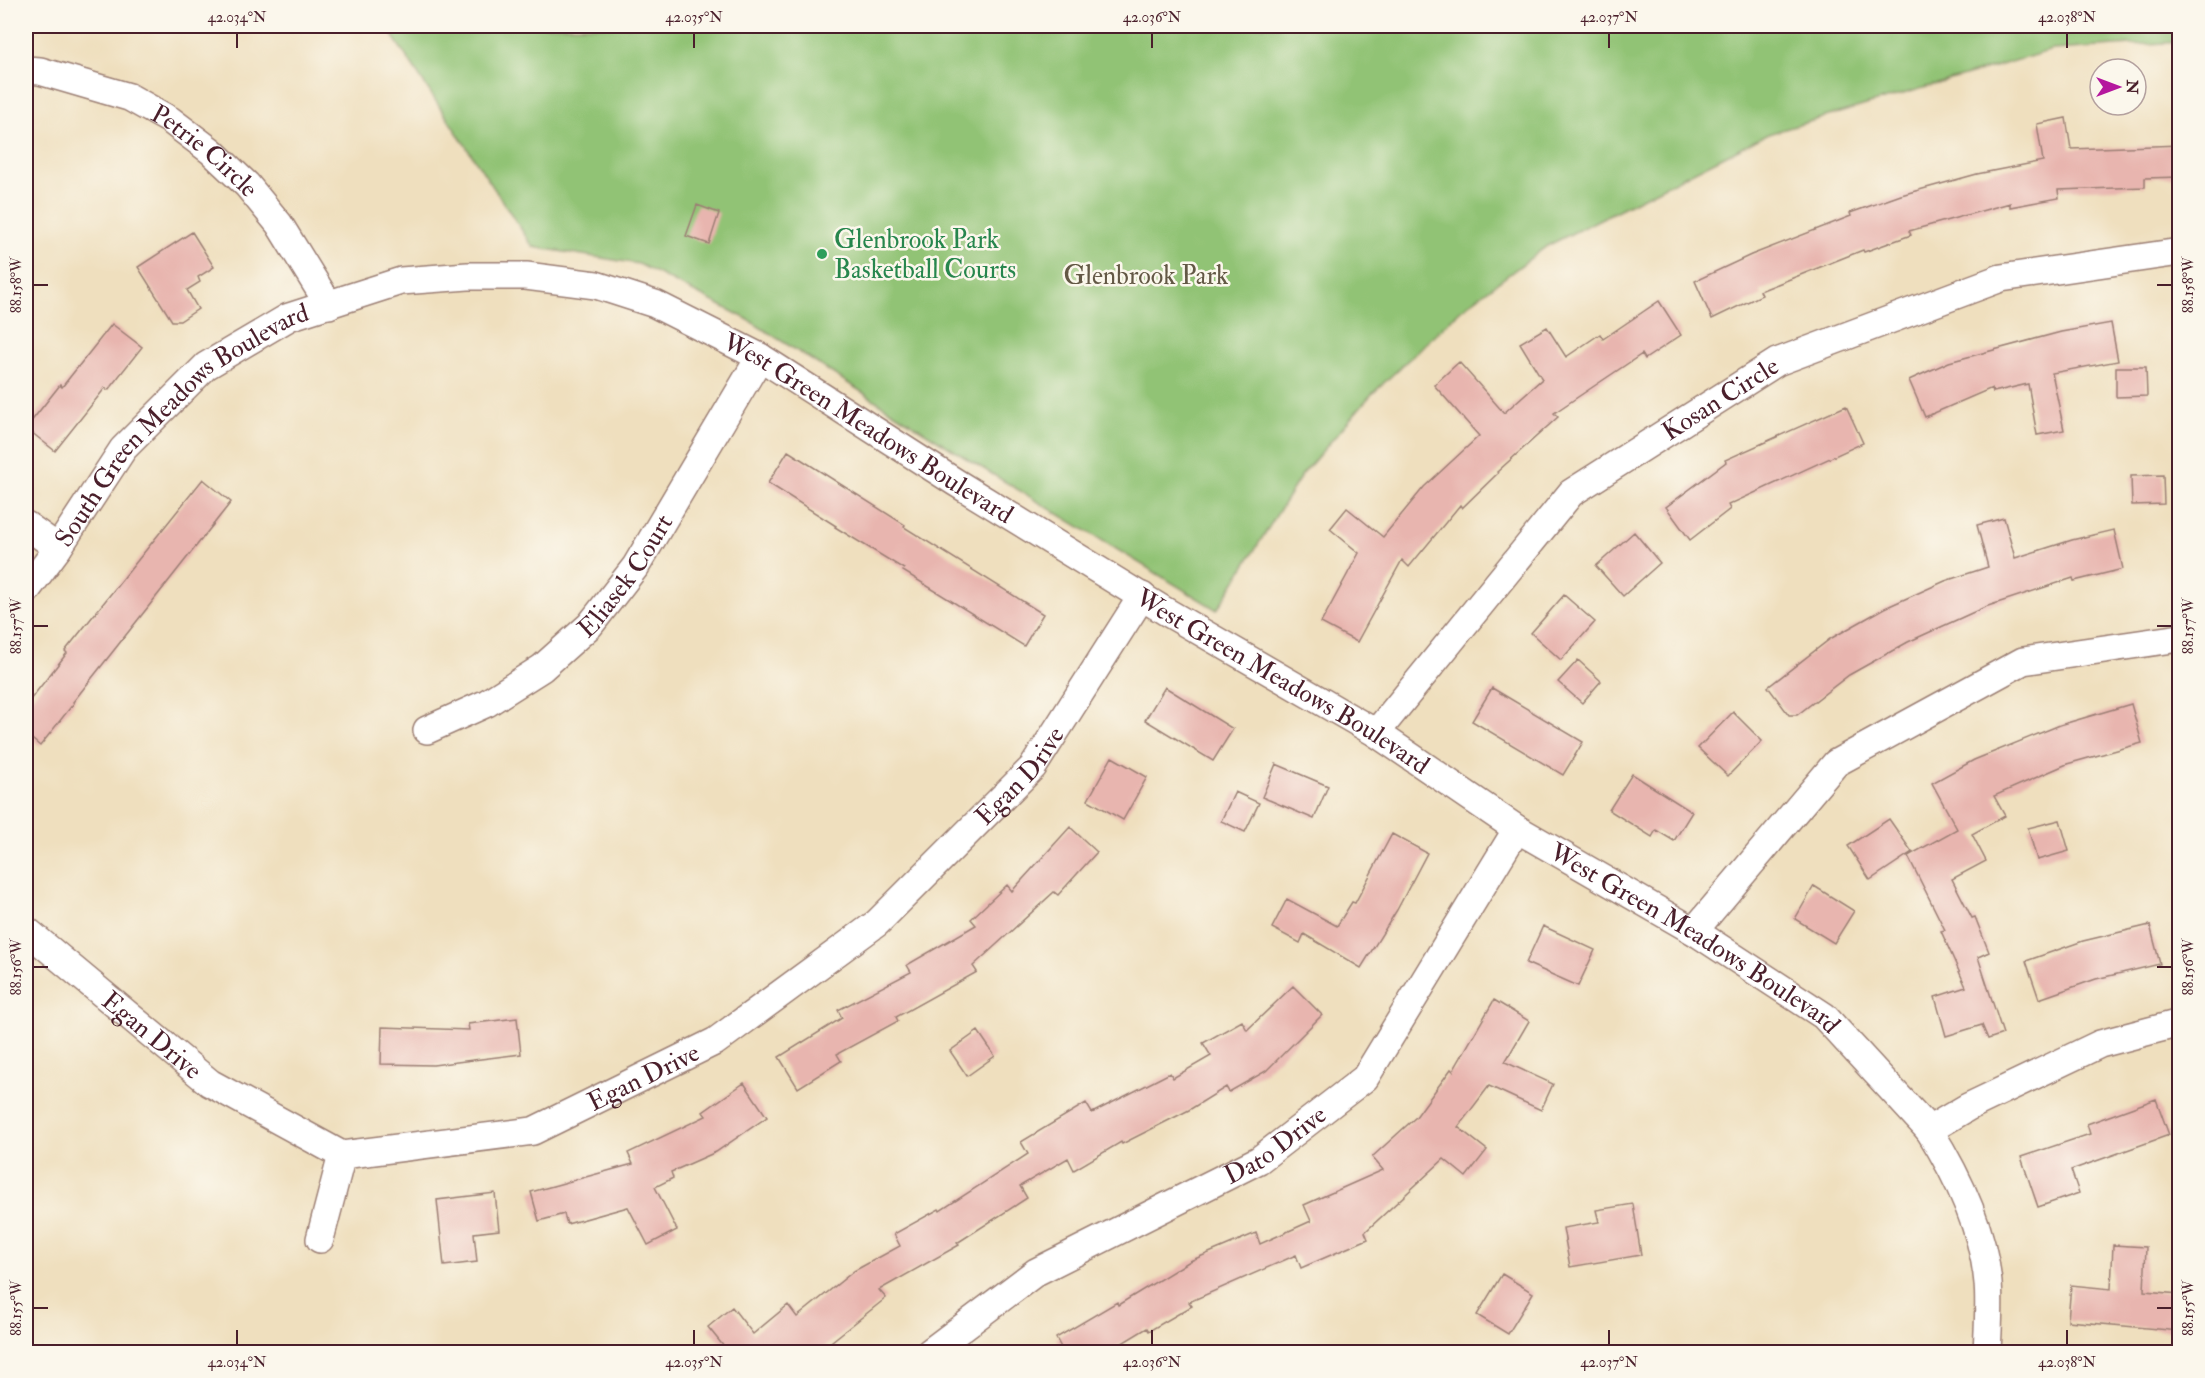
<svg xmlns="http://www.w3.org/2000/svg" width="2205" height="1378" font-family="'IM FELL Double Pica',serif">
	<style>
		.green { fill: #91c374; stroke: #6e7150; stroke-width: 1.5 }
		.building { fill: #e8b5af }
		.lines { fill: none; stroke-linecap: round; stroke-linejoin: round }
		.minor-casing { stroke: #9c7f74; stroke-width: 30 }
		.minor { stroke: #fff; stroke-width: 27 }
		.ticks { fill: none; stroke: #4a1f2b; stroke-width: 2 }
		.leisure-dot { fill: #2e9e5b; stroke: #fbf7ec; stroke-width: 2 }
		.labels { text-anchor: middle; stroke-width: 5; stroke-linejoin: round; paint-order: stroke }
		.street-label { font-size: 26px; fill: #4a1f2b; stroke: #fbf7ec }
		.leisure-label { font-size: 26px; fill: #27864d; stroke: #fbf7ec; text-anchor: start }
		.park-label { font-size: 26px; fill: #635845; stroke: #fbf7ec }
		.neatline { fill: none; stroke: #4a1f2b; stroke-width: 2 }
		.ticks-label { font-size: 15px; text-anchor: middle; fill: #4a1f2b }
	</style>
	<rect width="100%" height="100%" fill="#fbf7ec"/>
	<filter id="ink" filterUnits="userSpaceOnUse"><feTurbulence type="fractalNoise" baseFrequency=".0167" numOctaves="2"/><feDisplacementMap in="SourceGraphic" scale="12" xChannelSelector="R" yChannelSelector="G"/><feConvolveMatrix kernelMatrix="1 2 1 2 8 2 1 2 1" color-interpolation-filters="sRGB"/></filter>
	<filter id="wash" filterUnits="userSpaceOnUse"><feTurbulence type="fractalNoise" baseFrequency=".008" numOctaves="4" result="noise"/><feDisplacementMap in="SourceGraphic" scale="24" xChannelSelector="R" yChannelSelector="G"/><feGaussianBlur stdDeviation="1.35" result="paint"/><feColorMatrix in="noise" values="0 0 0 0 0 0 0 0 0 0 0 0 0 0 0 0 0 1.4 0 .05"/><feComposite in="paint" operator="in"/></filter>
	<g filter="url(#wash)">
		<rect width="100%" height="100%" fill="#efdfbe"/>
		<!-- green -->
		<path class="green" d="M 386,26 L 2179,26 L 2180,42 L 2052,50 L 1768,134 L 1547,246 L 1461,310 L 1370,396 L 1301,476 L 1217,610 L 969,460 L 747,319 L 639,264 L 533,247 Z"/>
		<g id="blocks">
			<!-- building -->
			<path class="building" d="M 2066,118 L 2071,149 L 2180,145 L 2180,177 L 2145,178 L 2145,187 L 2058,190 L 2059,198 L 2010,207 L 2010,203 L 1909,231 L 1911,235 L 1864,252 L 1863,250 L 1760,291 L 1762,295 L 1712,319 L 1695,281 L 1751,255 L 1851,216 L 1850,213 L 1901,195 L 1977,174 L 2043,161 L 2037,124 Z
				M 697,205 L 719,213 L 709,244 L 686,236 Z
				M 192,232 L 214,267 L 198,277 L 200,282 L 187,290 L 198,309 L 180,321 L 172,321 L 138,267 Z
				M 1659,301 L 1681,335 L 1645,359 L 1642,354 L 1554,413 L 1558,417 L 1497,472 L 1498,473 L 1462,508 L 1460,505 L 1409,567 L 1402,560 L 1357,642 L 1321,623 L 1359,553 L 1330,529 L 1347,508 L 1383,537 L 1424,487 L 1479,436 L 1434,385 L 1459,362 L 1504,413 L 1542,379 L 1520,343 L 1547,327 L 1566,357 L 1600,334 L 1603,339 Z
				M 2111,323 L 2118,361 L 2052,373 L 2064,430 L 2037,435 L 2028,384 L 1993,392 L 1992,388 L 1925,417 L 1909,380 L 1949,362 L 2061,332 Z
				M 112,324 L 142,347 L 108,390 L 105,388 L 55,451 L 26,428 L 60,385 L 62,387 Z
				M 2116,367 L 2146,367 L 2147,396 L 2116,397 Z
				M 1846,406 L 1863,443 L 1728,505 L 1730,509 L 1690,540 L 1666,507 L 1726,462 L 1725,460 Z
				M 788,451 L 905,525 L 904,527 L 1043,614 L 1024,646 L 903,571 L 904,569 L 835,527 L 836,526 L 768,483 Z
				M 2163,475 L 2164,504 L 2132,505 L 2131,476 Z
				M 203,479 L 231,502 L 73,702 L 74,703 L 40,746 L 26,734 L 26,705 L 67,653 L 65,651 Z
				M 2004,518 L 2015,558 L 2072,540 L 2114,530 L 2123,569 L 2074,581 L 2073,578 L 1985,607 L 1908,642 L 1849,675 L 1797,715 L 1789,715 L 1768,687 L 1830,639 L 1885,608 L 1945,581 L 1988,567 L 1977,525 Z
				M 1634,532 L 1660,563 L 1623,596 L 1596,566 Z
				M 1564,595 L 1595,622 L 1561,660 L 1531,633 Z
				M 1578,660 L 1601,681 L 1582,703 L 1558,682 Z
				M 1165,687 L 1233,729 L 1213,761 L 1145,720 Z
				M 1492,688 L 1583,742 L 1563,775 L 1472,721 Z
				M 2131,704 L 2142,743 L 2067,764 L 1994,796 L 2005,816 L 1972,834 L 1986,861 L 1952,879 L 1972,918 L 1975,917 L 1989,952 L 1978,957 L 2003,1034 L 1988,1039 L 1982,1025 L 1946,1036 L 1935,997 L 1966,987 L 1941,931 L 1945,930 L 1908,856 L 1957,829 L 1932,783 L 1974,760 L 2060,725 Z
				M 1733,712 L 1762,741 L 1728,776 L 1698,748 Z
				M 1112,757 L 1147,777 L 1123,820 L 1088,800 Z
				M 1276,764 L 1328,786 L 1314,819 L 1262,797 Z
				M 1632,774 L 1692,812 L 1674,841 L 1656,830 L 1652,837 L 1609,810 Z
				M 1235,792 L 1259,803 L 1245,832 L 1221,821 Z
				M 1889,819 L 1912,852 L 1870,880 L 1848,846 Z
				M 2060,820 L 2069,851 L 2037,860 L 2028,828 Z
				M 1070,827 L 1097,852 L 1058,895 L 1054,892 L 973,966 L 977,972 L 896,1017 L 898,1021 L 837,1054 L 841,1061 L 798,1088 L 779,1057 L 842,1018 L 838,1010 L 911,972 L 907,965 L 976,925 L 971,919 L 1007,885 L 1012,891 Z
				M 1392,834 L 1427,853 L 1397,910 L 1361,968 L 1304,934 L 1300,943 L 1272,928 L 1287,899 L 1337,926 L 1352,902 L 1355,903 Z
				M 1814,886 L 1854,911 L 1834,943 L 1795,919 Z
				M 2150,925 L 2160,964 L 2096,979 L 2039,999 L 2026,961 L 2083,941 Z
				M 1543,926 L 1595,950 L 1578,986 L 1526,963 Z
				M 1293,986 L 1322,1015 L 1266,1071 L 1229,1092 L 1226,1087 L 1189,1110 L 1122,1144 L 1121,1142 L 1074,1170 L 1068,1158 L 1020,1186 L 1027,1198 L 957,1243 L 959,1245 L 879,1290 L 886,1298 L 817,1353 L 729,1353 L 708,1327 L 732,1307 L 753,1334 L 788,1305 L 797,1317 L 854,1271 L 900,1246 L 894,1234 L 939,1209 L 940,1211 L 1028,1154 L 1021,1142 L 1086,1103 L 1092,1113 L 1170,1073 L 1173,1078 L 1211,1056 L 1203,1043 L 1242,1021 L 1247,1030 Z
				M 1494,1000 L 1529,1021 L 1505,1062 L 1553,1084 L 1541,1110 L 1489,1086 L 1458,1127 L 1487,1150 L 1466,1177 L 1444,1159 L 1365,1232 L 1368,1239 L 1301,1268 L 1296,1255 L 1189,1302 L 1192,1306 L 1149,1331 L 1147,1328 L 1106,1353 L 1064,1353 L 1056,1338 L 1117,1302 L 1118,1305 L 1190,1261 L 1256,1233 L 1260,1244 L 1311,1221 L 1304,1205 L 1383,1170 L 1372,1157 L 1416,1117 L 1451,1069 L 1453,1071 Z
				M 517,1018 L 521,1054 L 433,1065 L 381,1064 L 382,1027 L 469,1030 L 468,1024 Z
				M 978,1031 L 995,1056 L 967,1076 L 950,1051 Z
				M 744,1083 L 767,1117 L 716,1152 L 671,1172 L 673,1178 L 655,1187 L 677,1230 L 648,1245 L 628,1207 L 567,1224 L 564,1214 L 539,1221 L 531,1192 L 633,1164 L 628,1153 L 706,1116 L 703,1112 Z
				M 2156,1099 L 2169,1135 L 2071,1170 L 2079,1193 L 2038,1207 L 2021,1157 L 2090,1134 L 2087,1124 Z
				M 495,1193 L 499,1230 L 474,1233 L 477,1262 L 444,1266 L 437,1200 Z
				M 1633,1204 L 1641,1255 L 1570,1267 L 1563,1228 L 1599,1222 L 1596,1210 Z
				M 2113,1245 L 2146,1247 L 2144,1291 L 2180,1294 L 2180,1331 L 2068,1321 L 2071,1285 L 2111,1289 Z
				M 1502,1274 L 1533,1293 L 1508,1334 L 1477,1315 Z"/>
		</g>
	</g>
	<g filter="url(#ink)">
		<use href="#blocks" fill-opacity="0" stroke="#9c7f74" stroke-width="1.5"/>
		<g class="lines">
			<!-- minor casing -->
			<g class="minor-casing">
				<g id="minor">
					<path id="s1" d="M 26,70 L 40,71 L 129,97 L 170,120 L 211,151 L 247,185 L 279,224 L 329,305"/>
					<path d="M 26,525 L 58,548"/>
					<path id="s2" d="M 26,591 L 58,548 L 123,449 L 206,366 L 289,317 L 401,281 L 468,276 L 526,276 L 596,285 L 655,304 L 760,357 L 955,482 L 1165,611 L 1376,733 L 1517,829 L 1694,931 L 1824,1016 L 1929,1130 L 1968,1107 L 2100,1044 L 2180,1023"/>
					<path id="s3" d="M 427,730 L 487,703 L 542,668 L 590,625 L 636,566 L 760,357"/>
					<path id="s4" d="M 1376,733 L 1571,493 L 1777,362 L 2001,278 L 2180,252"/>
					<path id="s5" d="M 26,930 L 210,1083 L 342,1155 L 533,1131 L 716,1041 L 877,923 L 1033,767 L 1142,596"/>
					<path d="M 1694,931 L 1836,763 L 2023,661 L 2180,638"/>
					<path d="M 1929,1130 C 1958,1176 1983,1229 1988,1283 C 1990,1306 1988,1329 1987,1352"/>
					<path d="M 320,1239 L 342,1155"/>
					<path id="s6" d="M 930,1352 L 1036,1272 L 1259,1160 L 1365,1078 L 1517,829"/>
				</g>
			</g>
			<!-- minor -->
			<use href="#minor" class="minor"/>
		</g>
	</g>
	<!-- ticks -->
	<path class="ticks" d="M 237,33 L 237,48M 694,33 L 694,48M 1152,33 L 1152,48M 1609,33 L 1609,48M 2067,33 L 2067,48M 33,285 L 48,285M 2157,285 L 2172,285M 33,626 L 48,626M 2157,626 L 2172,626M 33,967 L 48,967M 2157,967 L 2172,967M 33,1308 L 48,1308M 2157,1308 L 2172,1308M 237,1330 L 237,1345M 694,1330 L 694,1345M 1152,1330 L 1152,1345M 1609,1330 L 1609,1345M 2067,1330 L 2067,1345"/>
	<!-- markers -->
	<circle class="leisure-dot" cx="822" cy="254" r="6"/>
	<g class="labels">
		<!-- street labels -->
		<g class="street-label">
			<text dy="9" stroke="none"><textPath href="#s1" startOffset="200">Petrie Circle</textPath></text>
			<text dy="9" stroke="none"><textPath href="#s4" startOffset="486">Kosan Circle</textPath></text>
			<text dy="9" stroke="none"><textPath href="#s2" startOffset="1008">West Green Meadows Boulevard</textPath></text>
			<text dy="9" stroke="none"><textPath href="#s2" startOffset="232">South Green Meadows Boulevard</textPath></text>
			<text dy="9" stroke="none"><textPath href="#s3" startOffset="256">Eliasek Court</textPath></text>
			<text dy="9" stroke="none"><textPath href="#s2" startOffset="1494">West Green Meadows Boulevard</textPath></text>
			<text dy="9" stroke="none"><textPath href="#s5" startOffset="1191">Egan Drive</textPath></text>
			<text dy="9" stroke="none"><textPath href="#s2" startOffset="1980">West Green Meadows Boulevard</textPath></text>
			<text dy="9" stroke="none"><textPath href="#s5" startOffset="164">Egan Drive</textPath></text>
			<text dy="9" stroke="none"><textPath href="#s5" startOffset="705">Egan Drive</textPath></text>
			<text dy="9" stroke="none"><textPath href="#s6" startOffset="404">Dato Drive</textPath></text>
		</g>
		<!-- leisure labels -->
		<g class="leisure-label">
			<text x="834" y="248">Glenbrook Park<tspan x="834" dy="30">Basketball Courts</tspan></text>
		</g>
		<!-- park labels -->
		<g class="park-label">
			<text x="1146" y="284">Glenbrook Park</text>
		</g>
	</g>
	<!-- margin -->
	<rect width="2205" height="1378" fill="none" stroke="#fbf7ec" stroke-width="66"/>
	<!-- north arrow -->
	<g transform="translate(2118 87) rotate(90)"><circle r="28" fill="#fbf7ec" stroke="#b4a19f" stroke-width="1.5"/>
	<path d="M0-4.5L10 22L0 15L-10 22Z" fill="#b5179e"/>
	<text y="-9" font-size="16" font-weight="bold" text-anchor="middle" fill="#4a1f2b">N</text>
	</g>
	<rect x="33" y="33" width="2139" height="1312" class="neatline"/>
	<g class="ticks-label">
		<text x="237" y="22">42.034°N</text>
		<text x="694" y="22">42.035°N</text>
		<text x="1152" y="22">42.036°N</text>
		<text x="1609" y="22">42.037°N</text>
		<text x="2067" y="22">42.038°N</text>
		<text transform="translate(2188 285) rotate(-90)" y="5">88.158°W</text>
		<text transform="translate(16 285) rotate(-90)" y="5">88.158°W</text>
		<text transform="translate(2188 626) rotate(-90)" y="5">88.157°W</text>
		<text transform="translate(16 626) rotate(-90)" y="5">88.157°W</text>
		<text transform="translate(2188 967) rotate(-90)" y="5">88.156°W</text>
		<text transform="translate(16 967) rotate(-90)" y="5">88.156°W</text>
		<text transform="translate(2188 1308) rotate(-90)" y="5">88.155°W</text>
		<text transform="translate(16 1308) rotate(-90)" y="5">88.155°W</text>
		<text x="237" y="1367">42.034°N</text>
		<text x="694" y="1367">42.035°N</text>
		<text x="1152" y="1367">42.036°N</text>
		<text x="1609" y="1367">42.037°N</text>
		<text x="2067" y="1367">42.038°N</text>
	</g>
</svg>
